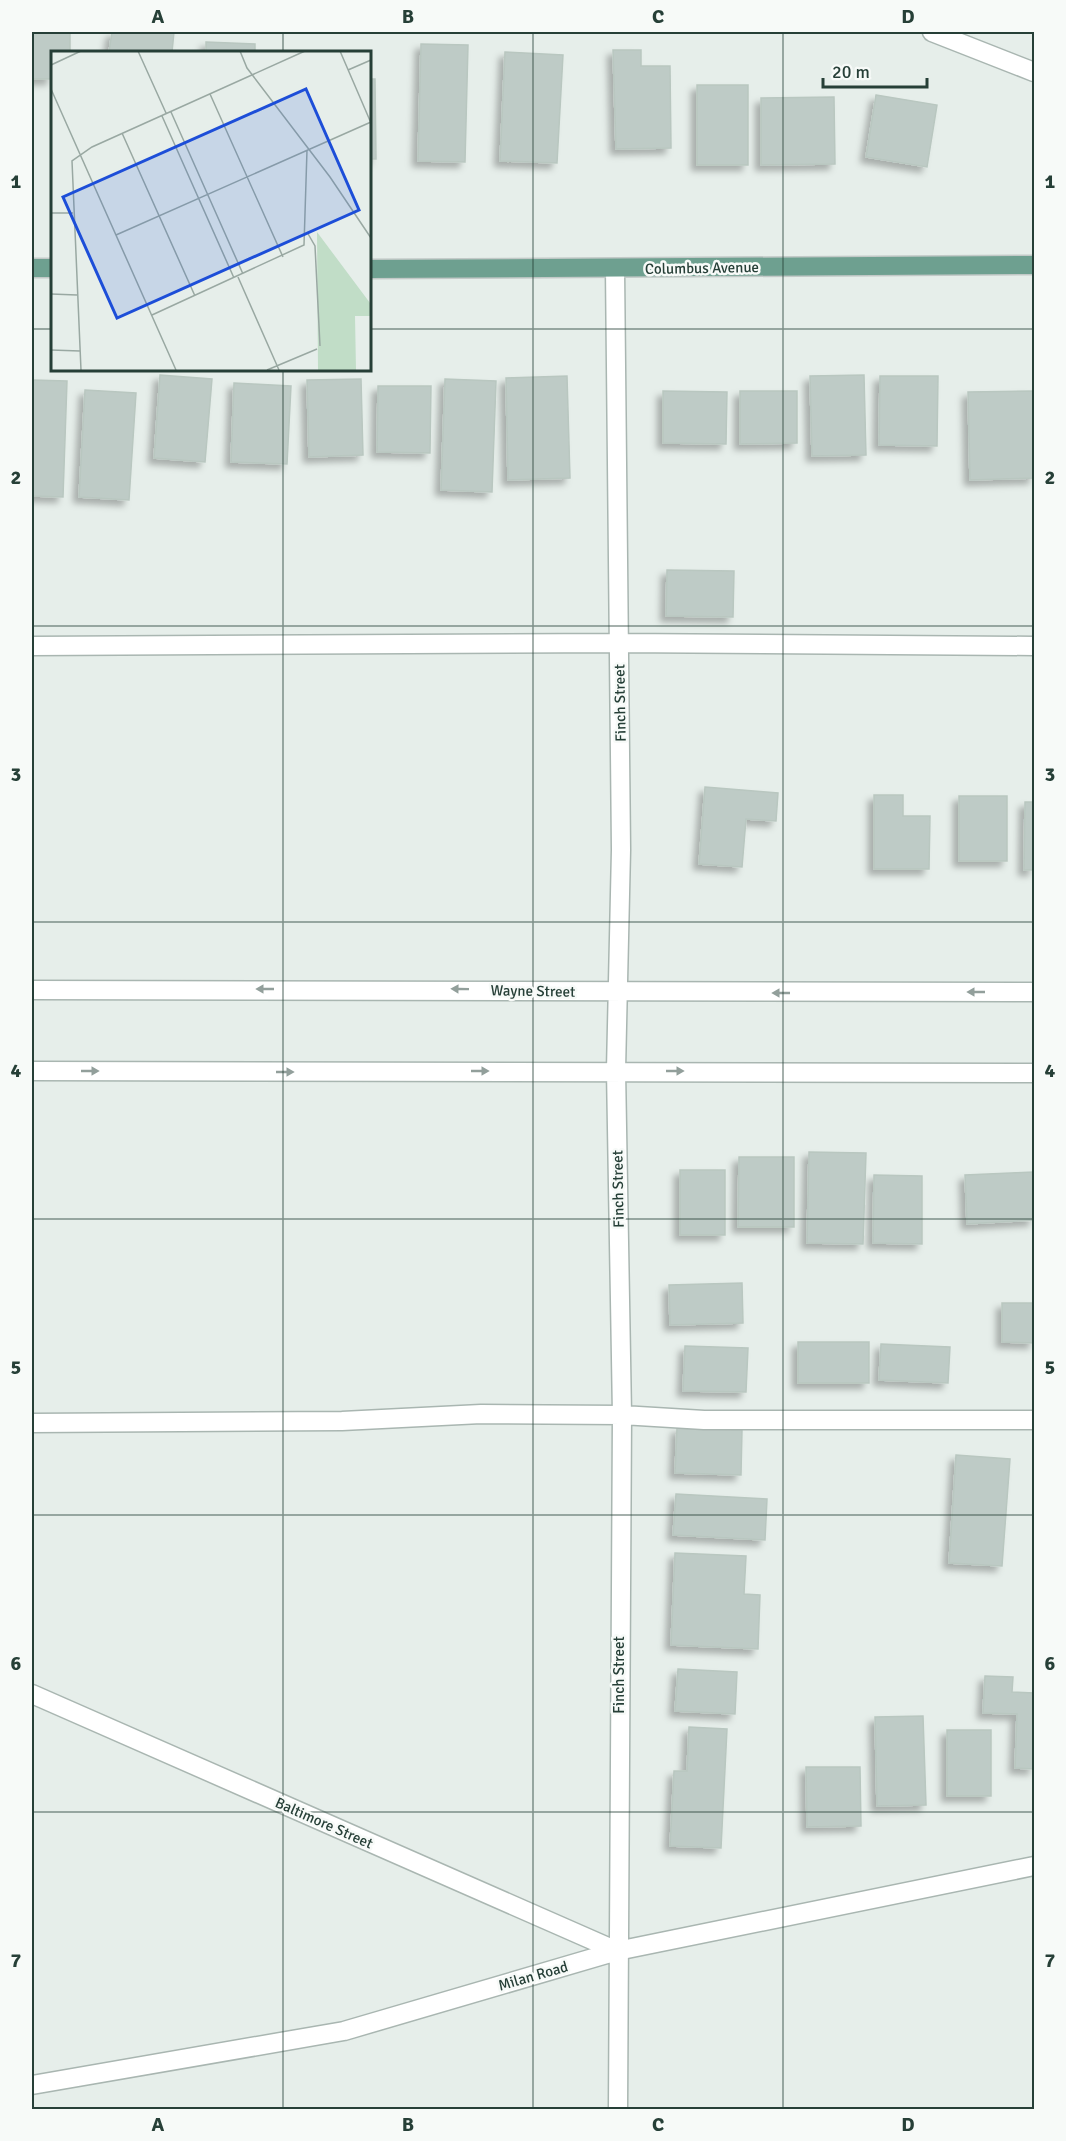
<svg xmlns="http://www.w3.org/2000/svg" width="1066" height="2141" font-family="Signika,sans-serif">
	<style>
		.building { fill: #becbc6; stroke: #b9c7c0; stroke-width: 1.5; filter: url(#shadow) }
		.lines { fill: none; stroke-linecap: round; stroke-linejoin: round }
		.minor-casing { stroke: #a9b6b1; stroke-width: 21 }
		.major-casing { stroke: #c2c9c7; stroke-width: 21 }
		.minor { stroke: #fff; stroke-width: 18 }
		.major { stroke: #6ea090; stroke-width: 18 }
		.oneway { fill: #929f9b }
		.grid { fill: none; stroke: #263f37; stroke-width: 1.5; stroke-opacity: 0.55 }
		.labels { text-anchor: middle; stroke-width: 5; stroke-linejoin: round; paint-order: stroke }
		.street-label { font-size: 15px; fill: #263f37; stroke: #f7faf8 }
		.inset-road { fill: none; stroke: #99a8a2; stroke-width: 1.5 }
		.view { fill: #1d4ed8; fill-opacity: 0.15; stroke: #1d4ed8; stroke-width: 3 }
		.inset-edge { fill: none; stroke: #263f37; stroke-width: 3 }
		.neatline { fill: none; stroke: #263f37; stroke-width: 2 }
		.grid-label { font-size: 20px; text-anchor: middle; font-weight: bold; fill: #263f37 }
	</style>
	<defs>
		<filter id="shadow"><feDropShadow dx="-5.5" dy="5.5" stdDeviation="3" flood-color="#0004"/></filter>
	</defs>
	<rect width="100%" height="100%" fill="#e6eeea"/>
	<!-- building -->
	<path class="building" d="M 32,32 L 70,32 L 70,52 L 52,52 L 52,79 L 32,79 Z
		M 112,32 L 174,32 L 172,52 L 109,52 Z
		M 206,42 L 255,44 L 255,52 L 206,52 Z
		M 421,44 L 468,45 L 465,162 L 418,161 Z
		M 613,50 L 641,50 L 641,66 L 670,66 L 671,148 L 616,149 Z
		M 505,52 L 563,55 L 557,163 L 500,161 Z
		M 369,79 L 375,79 L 376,159 L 369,159 Z
		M 697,85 L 748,85 L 748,165 L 697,165 Z
		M 876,95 L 937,105 L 927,167 L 866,157 Z
		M 834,97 L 835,164 L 761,165 L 761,98 Z
		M 160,375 L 212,379 L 205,462 L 154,458 Z
		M 864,375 L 866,455 L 812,456 L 810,376 Z
		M 567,376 L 570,478 L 508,480 L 506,378 Z
		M 880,376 L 938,376 L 937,446 L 879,445 Z
		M 361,379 L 363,455 L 309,457 L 307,380 Z
		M 445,379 L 496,381 L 492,492 L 441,490 Z
		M 32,380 L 67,381 L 63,497 L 32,496 Z
		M 234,383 L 291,386 L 287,464 L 231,462 Z
		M 378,386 L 431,386 L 430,453 L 377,452 Z
		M 85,390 L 136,393 L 129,500 L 79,497 Z
		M 663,391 L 727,392 L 726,444 L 663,443 Z
		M 740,391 L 797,391 L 797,443 L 740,444 Z
		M 1034,391 L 1034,478 L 970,480 L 968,392 Z
		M 667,570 L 734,571 L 733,617 L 666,616 Z
		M 705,787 L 778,793 L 776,821 L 746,819 L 742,867 L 699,864 Z
		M 874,795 L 903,795 L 903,816 L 930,816 L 929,869 L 874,869 Z
		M 959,796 L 1007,796 L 1007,861 L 959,861 Z
		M 1025,802 L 1034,802 L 1034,870 L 1024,870 Z
		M 809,1152 L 866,1153 L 863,1244 L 807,1243 Z
		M 739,1157 L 794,1157 L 794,1227 L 738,1227 Z
		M 680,1170 L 725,1170 L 725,1235 L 680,1235 Z
		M 1033,1172 L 1034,1220 L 967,1224 L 965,1175 Z
		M 874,1175 L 922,1176 L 922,1244 L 873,1243 Z
		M 742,1283 L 743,1323 L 670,1325 L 669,1285 Z
		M 1002,1303 L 1034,1303 L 1034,1343 L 1002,1342 Z
		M 798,1342 L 869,1342 L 869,1383 L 798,1383 Z
		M 881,1344 L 950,1347 L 948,1383 L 879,1380 Z
		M 685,1346 L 748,1348 L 746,1392 L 683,1391 Z
		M 677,1428 L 742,1430 L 741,1475 L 675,1473 Z
		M 956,1455 L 1010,1459 L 1002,1566 L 949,1563 Z
		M 676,1494 L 767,1499 L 765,1540 L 673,1535 Z
		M 675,1553 L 746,1556 L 744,1594 L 760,1595 L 758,1649 L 671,1645 Z
		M 678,1669 L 737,1672 L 735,1714 L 675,1711 Z
		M 985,1676 L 1013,1677 L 1012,1692 L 1034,1693 L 1034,1769 L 1015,1768 L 1017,1714 L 983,1713 Z
		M 923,1716 L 926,1805 L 877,1806 L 875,1717 Z
		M 689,1727 L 727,1729 L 721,1848 L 670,1846 L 674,1771 L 687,1771 Z
		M 947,1730 L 991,1730 L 991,1796 L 947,1796 Z
		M 806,1767 L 860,1767 L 861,1826 L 807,1827 Z"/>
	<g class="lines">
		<!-- minor casing -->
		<g class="minor-casing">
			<path id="minor" d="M 932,32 L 1034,72
				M 615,269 L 621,850 L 616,1070 L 622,1415 L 618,2110
				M 32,646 L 619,643 L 1034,646
				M 32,990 L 1034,992
				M 32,1071 L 1034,1073
				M 32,1423 L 342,1421 L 481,1414 L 622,1415 L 704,1420 L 1034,1420
				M 32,1694 L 617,1951
				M 32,2085 L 344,2031 L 617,1951 L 1034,1866"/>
		</g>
		<!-- major casing -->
		<g class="major-casing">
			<path id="major" d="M 32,268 L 52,268
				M 369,269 L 1034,265"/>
		</g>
		<!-- minor -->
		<use href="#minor" class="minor"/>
		<!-- major -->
		<use href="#major" class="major"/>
	</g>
	<!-- one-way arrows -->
	<defs><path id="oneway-solid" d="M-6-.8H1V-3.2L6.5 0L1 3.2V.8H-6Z" transform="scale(1.5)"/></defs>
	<g class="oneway">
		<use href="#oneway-solid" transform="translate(265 989) rotate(-180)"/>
		<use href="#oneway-solid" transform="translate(460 989) rotate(-179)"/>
		<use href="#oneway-solid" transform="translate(976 992) rotate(180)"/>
		<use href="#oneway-solid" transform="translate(781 993) rotate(-180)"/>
		<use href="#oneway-solid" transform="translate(90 1071)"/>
		<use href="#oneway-solid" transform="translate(480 1071)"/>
		<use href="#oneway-solid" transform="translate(675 1071)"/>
		<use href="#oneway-solid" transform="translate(285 1072)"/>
	</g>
	<!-- grid -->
	<path class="grid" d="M 283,32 L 283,52M 533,32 L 533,2110M 783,32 L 783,2110M 32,329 L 52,329M 369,329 L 1034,329M 283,369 L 283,2110M 32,626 L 1034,626M 32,922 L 1034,922M 32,1219 L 1034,1219M 32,1515 L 1034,1515M 32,1812 L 1034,1812"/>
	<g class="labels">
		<!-- street labels -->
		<g class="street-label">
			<text transform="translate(702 268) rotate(-1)" y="5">Columbus Avenue</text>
			<text transform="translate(620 703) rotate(-91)" y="5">Finch Street</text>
			<text transform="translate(533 991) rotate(1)" y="5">Wayne Street</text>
			<text transform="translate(618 1189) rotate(-91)" y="5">Finch Street</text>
			<text transform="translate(619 1675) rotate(-90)" y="5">Finch Street</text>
			<text transform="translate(324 1823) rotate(24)" y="5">Baltimore Street</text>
			<text transform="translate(533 1976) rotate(-16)" y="5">Milan Road</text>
		</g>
	</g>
	<!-- overview -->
	<g transform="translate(51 51)">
		<rect width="320" height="320" fill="#e6eeea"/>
		<path d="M 266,181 L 319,252 L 319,265 L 304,265 L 305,319 L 267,319 Z" fill="#c1ddc7"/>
		<path class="inset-road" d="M 87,0 L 115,62M 189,0 L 196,17 L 279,126 L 320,187M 289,0 L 320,72M 0,14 L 30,0M 297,19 L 320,9M 0,38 L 125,319M 159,43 L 232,206M 120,61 L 192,223M 111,65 L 183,227M 71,82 L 144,245M 0,162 L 22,162M 256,181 L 264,195 L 269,295M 65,184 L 320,71M 187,226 L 228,319M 0,243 L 26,244M 101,264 L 253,194 L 256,99M 0,299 L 29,300M 30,319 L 21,110 L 41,96 L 254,0M 216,319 L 266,298"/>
		<path class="view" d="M 255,38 L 308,159 L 66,267 L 12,146 Z"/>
		<rect width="320" height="320" class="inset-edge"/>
	</g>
	<!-- border -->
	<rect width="1066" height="2141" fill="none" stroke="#f7faf8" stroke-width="66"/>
	<!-- scale -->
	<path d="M823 78v9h104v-9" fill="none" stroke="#263f37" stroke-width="3"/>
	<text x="832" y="78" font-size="18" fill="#263f37" stroke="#f7faf8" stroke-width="4.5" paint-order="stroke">20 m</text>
	<rect x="33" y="33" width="1000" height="2075" class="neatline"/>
	<g class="grid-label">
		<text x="158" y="23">A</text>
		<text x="408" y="23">B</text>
		<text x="658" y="23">C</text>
		<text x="908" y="23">D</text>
		<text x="16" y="188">1</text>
		<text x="1050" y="188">1</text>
		<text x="16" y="484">2</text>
		<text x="1050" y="484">2</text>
		<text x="16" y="781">3</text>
		<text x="1050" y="781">3</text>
		<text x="16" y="1077">4</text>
		<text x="1050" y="1077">4</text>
		<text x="16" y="1374">5</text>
		<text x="1050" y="1374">5</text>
		<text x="16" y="1670">6</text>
		<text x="1050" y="1670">6</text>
		<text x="16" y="1967">7</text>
		<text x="1050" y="1967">7</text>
		<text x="158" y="2131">A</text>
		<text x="408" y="2131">B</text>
		<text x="658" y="2131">C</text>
		<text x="908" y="2131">D</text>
	</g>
</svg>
